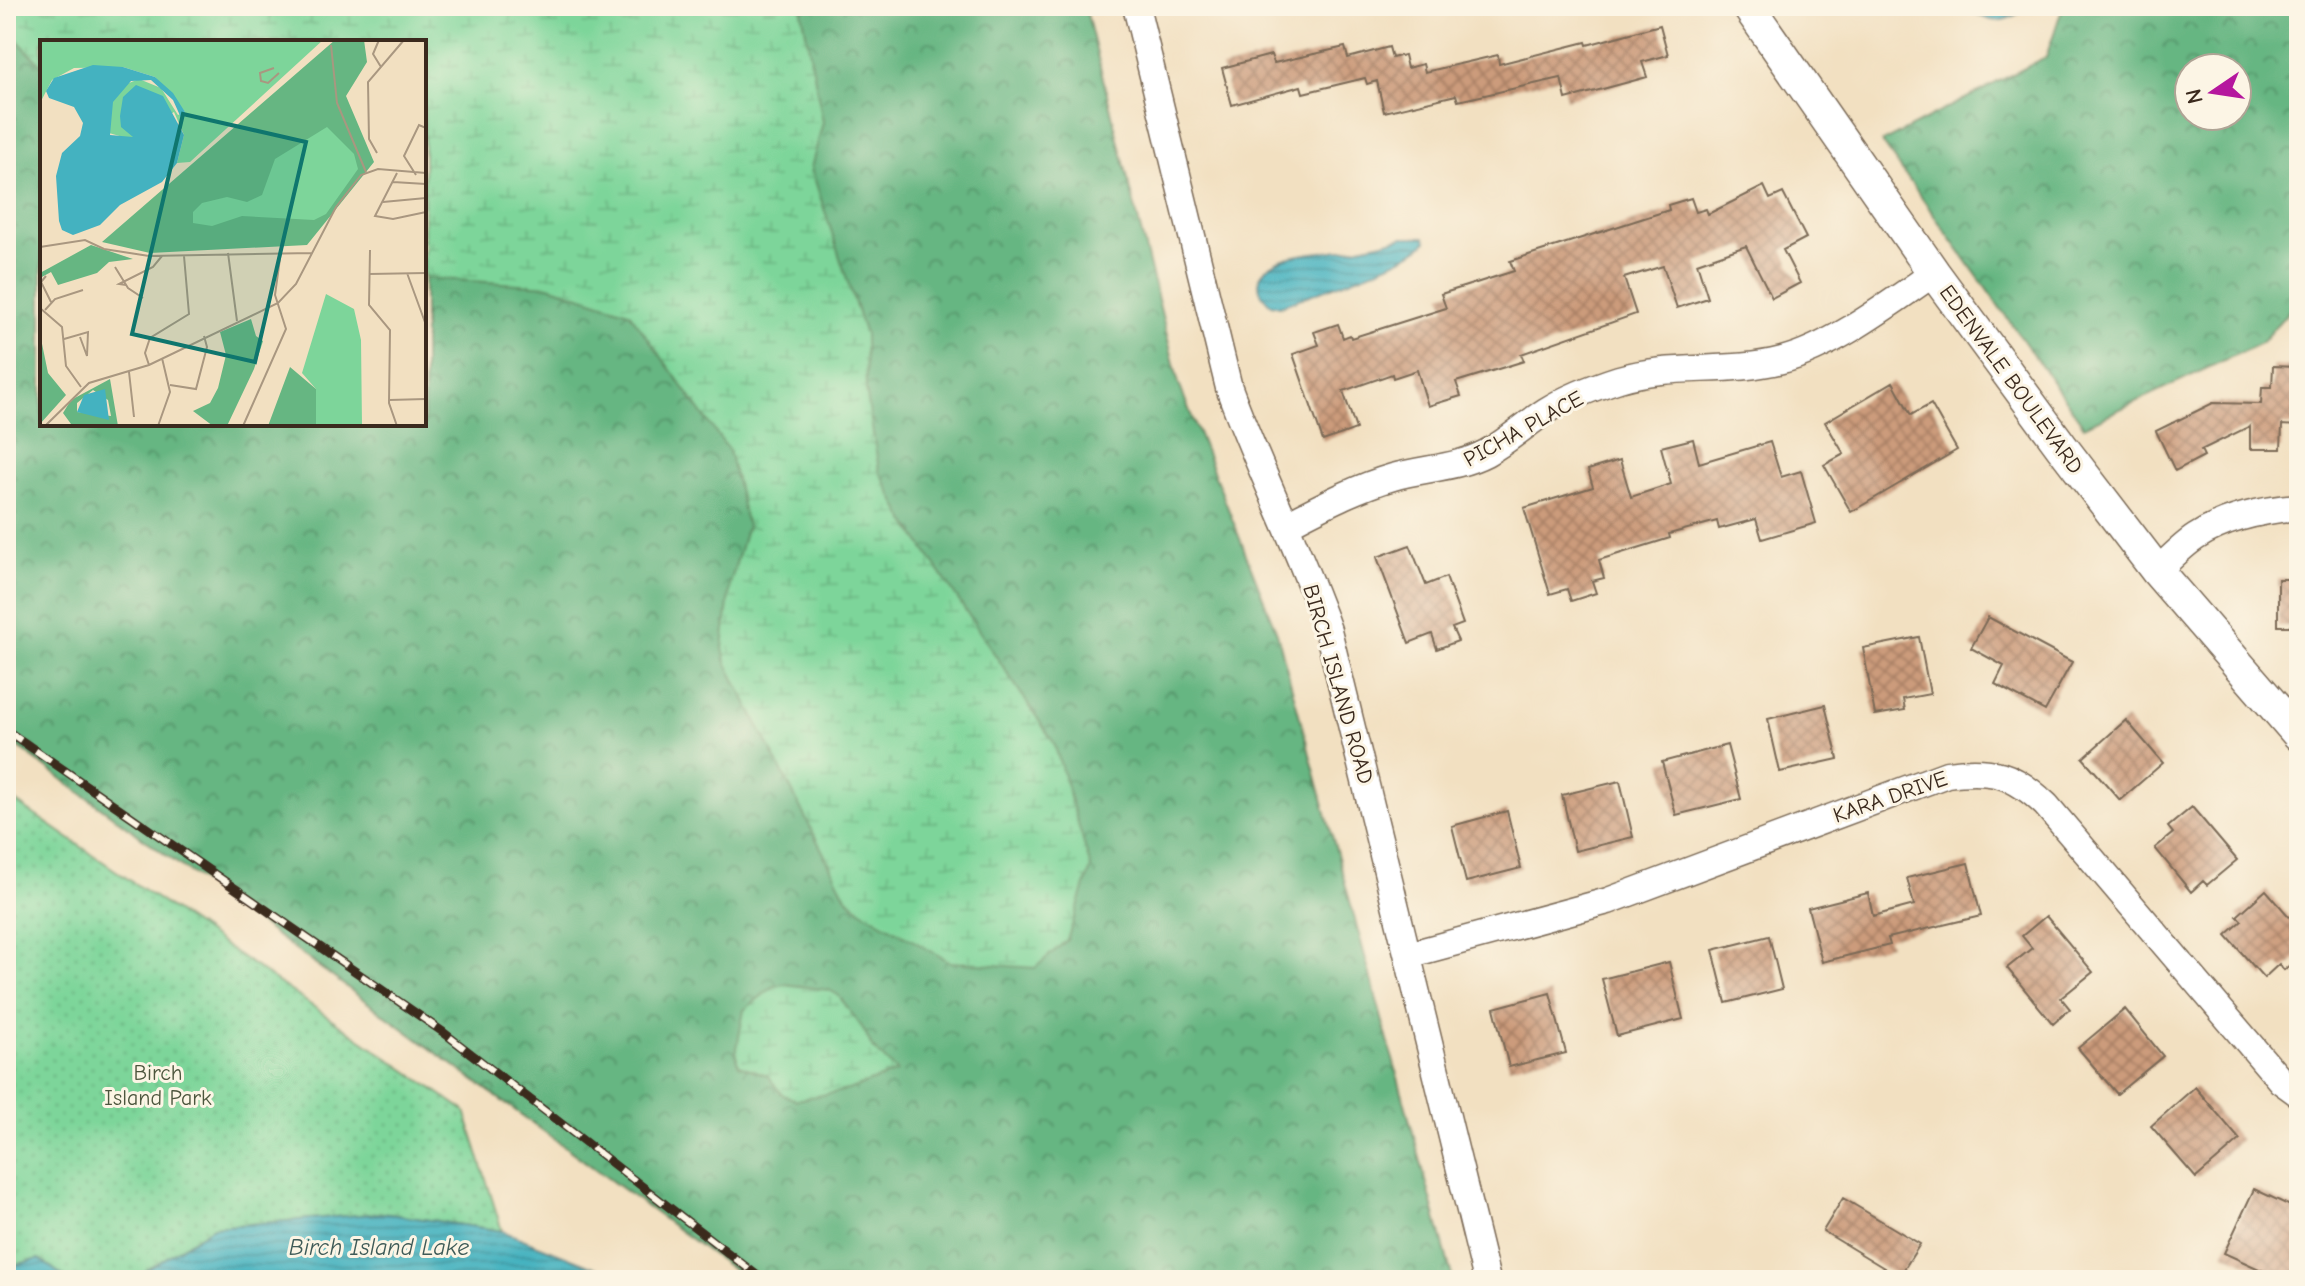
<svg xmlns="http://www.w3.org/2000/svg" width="2305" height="1286" font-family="'Comic Neue',sans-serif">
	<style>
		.forest { fill: url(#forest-crowns); stroke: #507050; stroke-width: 2; fill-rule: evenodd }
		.wetland { fill: url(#wetland-marsh); stroke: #5c805c; stroke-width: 2 }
		.park { fill: url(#park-dots); stroke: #5c805c; stroke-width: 2 }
		.water { fill: url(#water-rules); stroke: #406e6f; stroke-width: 2 }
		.building { fill: url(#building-cross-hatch) }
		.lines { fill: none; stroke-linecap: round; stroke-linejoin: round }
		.minor-casing { stroke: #7b6a57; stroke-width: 29 }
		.tertiary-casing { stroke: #7b6a57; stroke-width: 35 }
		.minor { stroke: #fff; stroke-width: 26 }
		.tertiary { stroke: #fff; stroke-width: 32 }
		.rail-casing { stroke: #3b2a1e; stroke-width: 9 }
		.rail { stroke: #fcf5e5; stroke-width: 6; stroke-dasharray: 18; stroke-linecap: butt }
		.labels { text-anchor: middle; stroke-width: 6; stroke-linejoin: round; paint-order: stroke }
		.street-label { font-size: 22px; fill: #3b2a1e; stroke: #fcf5e5 }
		.park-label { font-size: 22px; fill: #4c553d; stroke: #fcf5e5 }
		.water-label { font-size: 24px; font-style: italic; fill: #3e5a57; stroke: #fcf5e5 }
		.inset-road { fill: none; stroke: #a99780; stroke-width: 2 }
		.view { fill: #0f766e; fill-opacity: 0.15; stroke: #0f766e; stroke-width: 4 }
		.inset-edge { fill: none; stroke: #3b2a1e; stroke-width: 4 }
	</style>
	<defs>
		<pattern id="forest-crowns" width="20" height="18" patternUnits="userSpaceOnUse" patternTransform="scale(2)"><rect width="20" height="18" fill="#66b682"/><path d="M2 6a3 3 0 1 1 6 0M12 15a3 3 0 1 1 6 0" fill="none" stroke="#55946a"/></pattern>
		<pattern id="wetland-marsh" width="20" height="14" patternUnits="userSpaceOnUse" patternTransform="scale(2)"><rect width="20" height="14" fill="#7dd59a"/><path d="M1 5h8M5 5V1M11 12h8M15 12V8" fill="none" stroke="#6db784"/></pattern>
		<pattern id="park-dots" width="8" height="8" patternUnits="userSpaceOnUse" patternTransform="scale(2)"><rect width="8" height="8" fill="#7dd59a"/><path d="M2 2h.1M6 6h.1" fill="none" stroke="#6db784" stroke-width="1.8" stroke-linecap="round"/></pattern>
		<pattern id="water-rules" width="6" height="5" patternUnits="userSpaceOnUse" patternTransform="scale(2)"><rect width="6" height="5" fill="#44b2c0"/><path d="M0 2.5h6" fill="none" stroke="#3a919b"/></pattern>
		<pattern id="building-cross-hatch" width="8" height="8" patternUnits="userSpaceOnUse" patternTransform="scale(2)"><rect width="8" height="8" fill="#cc9b7b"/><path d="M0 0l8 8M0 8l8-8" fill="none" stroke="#a77f64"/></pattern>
	</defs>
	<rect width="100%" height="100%" fill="#fcf5e5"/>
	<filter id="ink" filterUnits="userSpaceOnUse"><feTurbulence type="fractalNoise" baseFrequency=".0125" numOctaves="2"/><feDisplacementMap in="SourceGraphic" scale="16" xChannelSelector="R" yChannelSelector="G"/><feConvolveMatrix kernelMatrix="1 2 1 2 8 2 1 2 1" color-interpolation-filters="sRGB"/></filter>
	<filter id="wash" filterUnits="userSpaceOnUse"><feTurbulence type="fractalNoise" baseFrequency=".006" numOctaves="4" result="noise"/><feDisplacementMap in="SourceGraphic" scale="32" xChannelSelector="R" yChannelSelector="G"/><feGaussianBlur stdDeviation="1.8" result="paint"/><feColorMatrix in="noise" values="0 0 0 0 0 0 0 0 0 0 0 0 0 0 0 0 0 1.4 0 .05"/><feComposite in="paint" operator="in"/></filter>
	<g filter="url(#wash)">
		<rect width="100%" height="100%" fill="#f2e0c1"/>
		<!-- forest -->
		<path class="forest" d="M 6,6 L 1085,6 L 1179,384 L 1277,633 L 1453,1280 L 747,1280 L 6,738 ZM 42,42 L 424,42 L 424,424 L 42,424 Z
			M 2063,6 L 2299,6 L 2299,306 L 2293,306 L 2261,343 L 2084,426 L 1882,142 L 2046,57 ZM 2189,68 L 2237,68 L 2237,116 L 2189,116 Z"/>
		<!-- wetland -->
		<path class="wetland" d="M 6,6 L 801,6 L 823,122 L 811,168 L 865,335 L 866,390 L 879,470 L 905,520 L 1054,743 L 1091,868 L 1067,940 L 1035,968 L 950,962 L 862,911 L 846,897 L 726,662 L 723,648 L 730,584 L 747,526 L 729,451 L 629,312 L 549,286 L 424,278 L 424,42 L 42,42 L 42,66 L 6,28 Z
			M 784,984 L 829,990 L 838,995 L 864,1030 L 872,1047 L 897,1072 L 848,1090 L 796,1100 L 783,1095 L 767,1075 L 739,1065 L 736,1053 L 744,1010 L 773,987 Z"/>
		<!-- park -->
		<path class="park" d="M 6,795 L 465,1111 L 502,1231 L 383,1213 L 213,1227 L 132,1280 L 69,1280 L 39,1259 L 6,1267 Z"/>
		<!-- water -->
		<path class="water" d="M 1965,6 L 2030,6 C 2003,25 1991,26 1965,6 Z
			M 1403,237 L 1425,237 L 1426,241 C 1415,260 1307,295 1280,306 L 1271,304 C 1264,299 1259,292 1259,283 C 1262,253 1320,253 1341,250 C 1362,248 1382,242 1403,237 Z
			M 383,1213 L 502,1231 L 627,1280 L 132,1280 L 213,1227 Z
			M 39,1259 L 69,1280 L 6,1280 L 6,1267 Z"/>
		<g id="blocks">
			<!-- building -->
			<path class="building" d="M 1660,25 L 1668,55 L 1642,62 L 1647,77 L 1566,99 L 1561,78 L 1458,101 L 1456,95 L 1384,112 L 1377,81 L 1367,84 L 1365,78 L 1303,93 L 1301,86 L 1232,105 L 1222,68 L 1271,55 L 1274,63 L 1345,47 L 1348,58 L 1389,47 L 1392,58 L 1404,55 L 1407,68 L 1423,64 L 1425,72 L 1498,55 L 1499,64 L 1586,42 L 1587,45 Z
				M 1764,186 L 1770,199 L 1783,193 L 1806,238 L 1783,250 L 1800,283 L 1772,298 L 1746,246 L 1697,263 L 1708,298 L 1677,308 L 1663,266 L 1624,278 L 1636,314 L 1521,354 L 1524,361 L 1456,382 L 1461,396 L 1428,406 L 1417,370 L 1393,378 L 1392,374 L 1343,391 L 1356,429 L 1323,441 L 1293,354 L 1319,345 L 1314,332 L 1338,324 L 1343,338 L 1350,335 L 1351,338 L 1446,308 L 1441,294 L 1514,271 L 1510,261 L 1669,210 L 1668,205 L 1691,198 L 1696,212 L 1706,209 L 1708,214 Z
				M 2273,366 L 2299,367 L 2299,426 L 2282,425 L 2281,449 L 2250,449 L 2250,426 L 2201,450 L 2204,456 L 2175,471 L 2156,431 L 2213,403 L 2261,404 L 2262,387 L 2272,387 Z
				M 1893,382 L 1911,415 L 1931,404 L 1957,450 L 1851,512 L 1824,465 L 1844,454 L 1825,422 Z
				M 1693,439 L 1699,463 L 1770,442 L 1781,477 L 1801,471 L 1816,523 L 1762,539 L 1756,519 L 1719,529 L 1717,521 L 1669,534 L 1670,538 L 1599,560 L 1604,578 L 1592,581 L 1596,593 L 1571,601 L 1567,589 L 1550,594 L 1524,508 L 1593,487 L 1588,470 L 1620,460 L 1631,497 L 1671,484 L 1661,447 Z
				M 1410,545 L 1426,585 L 1446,577 L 1463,624 L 1452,628 L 1458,641 L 1437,649 L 1432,634 L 1409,643 L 1377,557 Z
				M 2278,579 L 2299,579 L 2299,626 L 2278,626 Z
				M 1988,617 L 2072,662 L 2045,711 L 1995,684 L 2004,666 L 1971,648 Z
				M 1919,637 L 1930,694 L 1903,699 L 1905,710 L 1875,715 L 1863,648 Z
				M 1825,705 L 1838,759 L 1780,772 L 1768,719 Z
				M 2126,720 L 2163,763 L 2120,800 L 2083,758 Z
				M 1727,745 L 1741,799 L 1676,815 L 1662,762 Z
				M 1620,781 L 1633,837 L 1575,851 L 1562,795 Z
				M 2192,807 L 2237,860 L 2207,885 L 2203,881 L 2191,892 L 2155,848 L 2173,833 L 2168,827 Z
				M 1507,811 L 1521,868 L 1466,882 L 1452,826 Z
				M 1968,863 L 1981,916 L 1888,938 L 1890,945 L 1822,962 L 1808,908 L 1868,893 L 1873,916 L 1914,905 L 1907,878 Z
				M 2266,890 L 2299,928 L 2299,957 L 2284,970 L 2279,964 L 2264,978 L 2226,935 L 2242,921 L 2237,916 Z
				M 2046,916 L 2093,972 L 2061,998 L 2070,1009 L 2053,1024 L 2007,968 L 2032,948 L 2022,936 Z
				M 1769,936 L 1782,989 L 1726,1003 L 1713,950 Z
				M 1669,962 L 1683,1019 L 1617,1036 L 1602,979 Z
				M 1550,993 L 1566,1053 L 1509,1067 L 1494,1008 Z
				M 2125,1009 L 2163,1056 L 2117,1094 L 2078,1048 Z
				M 2195,1087 L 2240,1140 L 2196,1178 L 2151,1126 Z
				M 2254,1189 L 2299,1210 L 2299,1268 L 2293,1280 L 2283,1280 L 2224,1253 Z
				M 1843,1198 L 1920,1244 L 1899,1277 L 1823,1231 Z"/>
		</g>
	</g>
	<g filter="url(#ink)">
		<use href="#blocks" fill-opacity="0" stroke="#7b6a57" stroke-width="2"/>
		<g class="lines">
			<!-- minor casing -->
			<g class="minor-casing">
				<path id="minor" d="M 1136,6 L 1229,388 C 1259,470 1299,548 1328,630 L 1487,1280
					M 1287,524 C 1322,506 1355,488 1393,477 C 1424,468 1457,468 1486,453 C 1508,441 1526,424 1546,411 C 1568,397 1594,387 1619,379 C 1672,363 1728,374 1782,360 C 1831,348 1892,302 1934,273
					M 2157,571 C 2169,560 2182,546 2196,537 C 2227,517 2263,510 2299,507
					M 1408,955 L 1608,901 L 1947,774 C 1991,768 2013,773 2046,805 L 2281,1081 L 2299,1094"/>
			</g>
			<!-- tertiary casing -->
			<g class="tertiary-casing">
				<path id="tertiary" d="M 1748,6 L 1934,273 L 2062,447 L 2157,571 L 2299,735"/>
			</g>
			<!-- minor -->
			<use href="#minor" class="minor"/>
			<!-- tertiary -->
			<use href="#tertiary" class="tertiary"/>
			<!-- rail casing -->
			<g class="rail-casing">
				<path id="rail" d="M 6,730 L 443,1032 L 763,1280"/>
			</g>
			<!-- rail -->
			<use href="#rail" class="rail"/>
		</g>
	</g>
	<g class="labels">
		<!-- street labels -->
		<g class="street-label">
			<text transform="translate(2012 379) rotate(54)" y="8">EDENVALE BOULEVARD</text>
			<text transform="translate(1523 428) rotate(-29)" y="8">PICHA PLACE</text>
			<text transform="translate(1339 684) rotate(74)" y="8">BIRCH ISLAND ROAD</text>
			<text transform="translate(1890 796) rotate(-19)" y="8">KARA DRIVE</text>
		</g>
		<!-- park labels -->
		<g class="park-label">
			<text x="158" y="1080">Birch<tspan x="158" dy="25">Island Park</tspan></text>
		</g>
		<!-- water labels -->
		<g class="water-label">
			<text x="379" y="1255">Birch Island Lake</text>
		</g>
	</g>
	<!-- overview -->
	<g transform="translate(40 40)">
		<rect width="386" height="386" fill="#f2e0c1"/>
		<path d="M 286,254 L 314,269 L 321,300 L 322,386 L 276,386 L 276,349 L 262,333 Z" fill="#7dd59a"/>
		<path d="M 295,0 L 324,0 L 327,22 L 306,56 L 334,122 L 267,205 L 110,213 L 62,202 ZM 51,205 L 93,219 L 69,222 L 57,233 L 18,245 L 11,232 L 0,238 L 0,233 ZM 211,279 L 216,296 L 223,301 L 214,329 L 187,386 L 173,386 L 153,371 L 170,363 L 178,348 L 186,315 L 180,292 ZM 0,294 L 8,333 L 26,355 L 0,384 ZM 250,327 L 276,349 L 276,386 L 228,386 ZM 70,339 L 78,386 L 31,384 L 23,373 L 31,360 ZM 53,350 L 68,360 L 71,376 L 37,372 L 37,363 Z" fill="#66b682" fill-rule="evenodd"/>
		<path d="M 287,87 L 314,114 L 318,129 L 286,174 L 274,180 L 202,176 L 172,186 L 153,183 L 153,172 L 162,163 L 187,157 L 207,162 L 222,155 L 235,119 Z" fill="#7dd59a"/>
		<path d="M 0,0 L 283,0 L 150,122 L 137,123 L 144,95 L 134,72 L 90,99 L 69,93 L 72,62 L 84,45 L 99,39 L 121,48 L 138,75 L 145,72 L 115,37 L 83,27 L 34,28 L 12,40 L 0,63 Z" fill="#7dd59a"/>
		<path d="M 53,25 L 83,27 L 115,37 L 133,53 L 145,72 L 142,80 L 133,60 L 111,40 L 91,41 L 73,62 L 70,95 L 93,97 L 81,87 L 80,76 L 83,57 L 96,45 L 123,56 L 144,95 L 137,123 L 122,142 L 80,165 L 60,185 L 33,195 L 22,190 L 19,181 L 16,136 L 22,113 L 40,96 L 43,83 L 34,67 L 9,58 L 6,51 L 14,38 ZM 65,349 L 69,380 L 37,372 L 44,355 Z" fill="#44b2c0"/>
		<path class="inset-road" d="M 339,0 L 333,14 L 341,27M 291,5 L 297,63 L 326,132M 234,28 L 220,33 L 221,41 L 228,43 L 239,33M 337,113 L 329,99 L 328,42 L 364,0M 357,133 L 335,176 L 353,179 L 386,172M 376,135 L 364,116 L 379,85 L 386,88M 353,142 L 386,144M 343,162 L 386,158M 0,207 L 45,200 L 64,209 L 109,216 L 272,213M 330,210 L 329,265 L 350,290 L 349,363 L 357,386M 188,213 L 197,281M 75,227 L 88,248 L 103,258M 367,233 L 386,285M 329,234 L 386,233M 6,236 L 1,242 L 11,262M 86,245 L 79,244 L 113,227 L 122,216M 0,268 L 22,287 L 26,326 L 41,347M 5,270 L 15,259 L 43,250M 24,299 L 48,292 L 47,316 L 40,297M 109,325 L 105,313 L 110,298 L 149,274 L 144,216M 89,332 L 94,377M 130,345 L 156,349 L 167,307 L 164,296M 349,360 L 386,359M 5,386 L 49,343 L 109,325 L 238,263 L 256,244 L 296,167 L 321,135 L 338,129 L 386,133M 118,386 L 130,352 L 122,318M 203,386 L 246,289 L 235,255 L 241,211"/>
		<path class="view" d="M 143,74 L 266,102 L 215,322 L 92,294 Z"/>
		<rect width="386" height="386" class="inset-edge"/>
	</g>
	<!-- margin -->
	<rect width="2305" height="1286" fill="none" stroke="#fcf5e5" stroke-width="32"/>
	<!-- north arrow -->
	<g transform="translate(2213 92) rotate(257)"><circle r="38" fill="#fcf5e5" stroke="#afa495" stroke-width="2"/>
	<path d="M0-6L14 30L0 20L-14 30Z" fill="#b5179e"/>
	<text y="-12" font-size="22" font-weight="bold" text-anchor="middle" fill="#3b2a1e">N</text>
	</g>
</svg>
